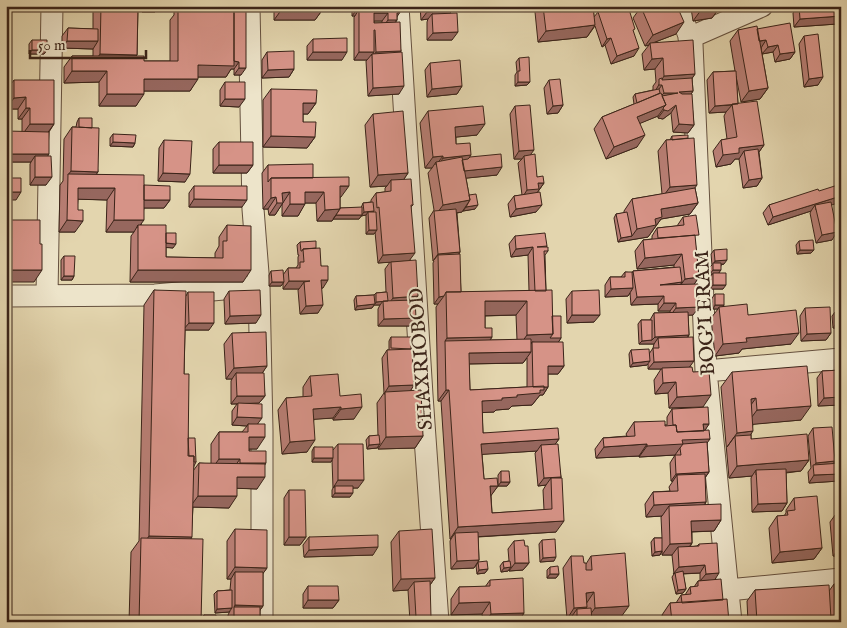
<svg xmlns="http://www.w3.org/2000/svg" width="847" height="628" font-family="'IM FELL English',serif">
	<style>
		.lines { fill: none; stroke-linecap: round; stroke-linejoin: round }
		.minor-casing { stroke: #65503e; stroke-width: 23 }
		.minor { stroke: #ede4ca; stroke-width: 21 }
		.wall { fill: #b87e74; stroke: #3b2419; fill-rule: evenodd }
		.shaded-wall { fill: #96675e; stroke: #3b2419 }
		.building { fill: #d69387; stroke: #3b2419 }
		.labels { text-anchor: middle; stroke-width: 4; stroke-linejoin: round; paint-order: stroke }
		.street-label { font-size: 20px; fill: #3b2419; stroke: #ede4ca }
	</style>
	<rect width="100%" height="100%" fill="#e3d5ae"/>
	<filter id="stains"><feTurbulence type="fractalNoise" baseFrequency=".004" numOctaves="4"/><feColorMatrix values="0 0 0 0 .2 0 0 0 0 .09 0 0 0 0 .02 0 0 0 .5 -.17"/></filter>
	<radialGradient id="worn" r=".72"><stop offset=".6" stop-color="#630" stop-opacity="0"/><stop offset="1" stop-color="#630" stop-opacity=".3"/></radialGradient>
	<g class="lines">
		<!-- minor casing -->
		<g class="minor-casing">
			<path id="minor" d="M 249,6 L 253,209 L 259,286 L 262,431 L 262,622
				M 398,6 L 422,395 L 438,622
				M 678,6 L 692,44 L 706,371 L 731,622
				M 689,38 L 762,6
				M 47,295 L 52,6
				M 6,296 L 155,295 L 259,286
				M 706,371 L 841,359
				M 728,590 L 841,579"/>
		</g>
		<!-- minor -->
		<use href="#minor" class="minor"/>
	</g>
	<!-- wall -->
	<path class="wall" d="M 62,6 L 138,6 L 137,55 L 136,56 L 144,61 L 170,61 L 170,20 L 174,15 L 174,6 L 246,6 L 241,75 L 234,75 L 234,69 L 231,69 L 226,77 L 198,77 L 190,91 L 144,91 L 136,106 L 99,106 L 99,82 L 64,83 L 64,67 L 72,56 L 93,56 L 93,49 L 62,48 L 62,36 L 68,28 L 93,29 L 93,9 L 62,8 Z
		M 142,6 L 160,6 L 155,12 L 142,12 Z
		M 274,6 L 323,6 L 323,9 L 315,20 L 274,20 Z
		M 352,6 L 400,6 L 400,12 L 397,16 L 397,20 L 395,23 L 401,51 L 400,52 L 399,94 L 368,96 L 366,61 L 367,60 L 354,60 L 354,17 L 355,16 L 352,16 ZM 374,21 L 382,21 L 382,23 L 374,23 Z
		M 420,6 L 452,6 L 452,10 L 450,13 L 452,40 L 427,40 L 427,22 L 428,19 L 421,20 Z
		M 534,6 L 593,6 L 594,17 L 598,12 L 633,32 L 634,56 L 611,64 L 605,45 L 602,47 L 595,26 L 587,37 L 538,42 L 535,12 L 539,7 Z
		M 685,6 L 720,6 L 712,18 L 693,21 L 691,8 L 685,9 Z
		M 798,6 L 841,6 L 841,19 L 837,24 L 794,27 L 793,13 Z
		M 641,7 L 676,34 L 655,42 L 695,74 L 692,78 L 693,91 L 691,94 L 694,125 L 688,133 L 673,132 L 671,113 L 663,119 L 658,118 L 658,116 L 640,123 L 637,147 L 606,159 L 594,129 L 602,117 L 634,104 L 633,97 L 635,94 L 653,90 L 653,86 L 656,82 L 655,69 L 644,70 L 642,54 L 649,45 L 645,46 L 633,18 Z
		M 757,29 L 795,52 L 790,59 L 775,62 L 773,52 L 762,54 L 761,48 L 768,88 L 760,99 L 741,102 L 736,76 L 738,104 L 764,145 L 759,152 L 762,178 L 757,186 L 743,188 L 739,159 L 735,159 L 731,164 L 716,167 L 713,151 L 721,140 L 727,139 L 724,116 L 726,112 L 709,113 L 707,80 L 713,72 L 735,71 L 730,41 L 738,30 Z
		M 804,36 L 818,85 L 804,87 L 799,44 Z
		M 313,39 L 342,60 L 307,60 L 307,46 Z
		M 32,40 L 47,50 L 44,54 L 29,54 L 29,44 Z
		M 267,52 L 294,69 L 289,77 L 262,78 L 262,60 Z
		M 519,58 L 527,85 L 515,86 L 515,75 L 517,72 L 516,62 Z
		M 430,63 L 462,86 L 457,94 L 427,97 L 425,70 Z
		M 14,80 L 54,124 L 49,132 L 46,185 L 30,185 L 30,164 L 31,162 L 8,162 L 22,131 L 22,119 L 18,119 L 18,109 L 6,109 L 6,91 Z
		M 549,80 L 563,105 L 558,113 L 547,114 L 544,88 Z
		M 225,82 L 239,107 L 220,106 L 220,90 Z
		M 271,89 L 316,103 L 308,114 L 303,114 L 303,122 L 315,137 L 307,148 L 263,147 L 263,100 Z
		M 515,106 L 537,177 L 544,183 L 537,193 L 536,212 L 510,217 L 508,204 L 514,196 L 522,195 L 518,163 L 522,159 L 514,159 L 510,114 Z
		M 428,111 L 477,135 L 456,137 L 456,144 L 470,157 L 497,175 L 466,178 L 469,195 L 475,209 L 463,211 L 463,210 L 462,212 L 457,213 L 460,252 L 459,254 L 461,292 L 529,291 L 528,255 L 511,257 L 509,244 L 515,236 L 547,246 L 546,247 L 548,251 L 545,255 L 546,291 L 552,316 L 561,338 L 558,342 L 564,366 L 558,374 L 548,374 L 548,387 L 543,395 L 540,395 L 532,405 L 512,406 L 509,409 L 496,410 L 494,412 L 482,412 L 483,433 L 559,439 L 555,444 L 561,477 L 561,478 L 556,532 L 478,537 L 479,560 L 474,568 L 451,569 L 450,541 L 451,539 L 450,539 L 441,401 L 438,401 L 436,307 L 438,304 L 434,304 L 433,263 L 434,261 L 433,261 L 429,218 L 434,210 L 428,173 L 432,168 L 425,168 L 420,123 ZM 516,315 L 517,340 L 490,340 L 492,337 L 485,328 L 485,316 ZM 527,358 L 527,387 L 470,390 L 469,364 L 523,363 ZM 537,451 L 535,453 L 538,486 L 546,485 L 543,490 L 544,510 L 492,513 L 491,495 L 498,486 L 484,479 L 482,454 Z
		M 373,114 L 408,173 L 404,179 L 413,205 L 411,207 L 410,260 L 415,300 L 410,326 L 378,326 L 378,309 L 380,305 L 374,305 L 372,308 L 355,310 L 354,300 L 356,296 L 374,295 L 376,293 L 386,292 L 385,269 L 390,262 L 378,263 L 375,232 L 374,234 L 366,234 L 366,215 L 361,216 L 359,219 L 333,219 L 332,221 L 317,221 L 316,203 L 305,203 L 298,216 L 282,216 L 282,204 L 275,215 L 269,215 L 268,209 L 263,209 L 262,173 L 268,165 L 313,178 L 341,197 L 340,197 L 340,208 L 361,208 L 363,203 L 371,202 L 371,200 L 376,193 L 385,192 L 385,188 L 387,186 L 370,187 L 365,125 Z
		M 79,118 L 92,128 L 98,172 L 96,174 L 144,185 L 170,200 L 164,208 L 144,208 L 141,225 L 166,233 L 173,248 L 166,247 L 166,257 L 215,258 L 215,253 L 219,246 L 219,237 L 227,225 L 243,282 L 130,282 L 131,236 L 134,232 L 106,232 L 107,200 L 78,199 L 75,232 L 59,232 L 60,185 L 63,181 L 64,139 L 72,127 L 76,127 L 77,122 Z
		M 113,134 L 135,143 L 133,147 L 110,146 L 110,138 Z
		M 672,136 L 695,188 L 698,203 L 690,214 L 661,219 L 648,237 L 618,242 L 614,218 L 616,214 L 624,213 L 624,211 L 632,199 L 662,194 L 658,151 L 666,140 L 670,140 Z
		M 164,140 L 185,182 L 158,181 L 159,148 Z
		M 219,142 L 253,165 L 247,173 L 213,173 L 213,149 Z
		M 194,186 L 242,207 L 189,207 L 189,193 Z
		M 819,191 L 831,205 L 832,240 L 816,243 L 810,213 L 811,211 L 768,225 L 763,213 L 769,205 Z
		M 683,217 L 695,240 L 699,277 L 694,284 L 693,315 L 688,315 L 689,335 L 688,337 L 690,367 L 693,372 L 703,407 L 669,408 L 668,393 L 655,394 L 654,380 L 661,369 L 648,369 L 648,364 L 647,365 L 630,367 L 629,354 L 631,350 L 649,354 L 653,348 L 654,344 L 639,344 L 638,324 L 641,320 L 650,320 L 654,313 L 670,313 L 670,311 L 658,311 L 658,304 L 631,305 L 630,293 L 628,296 L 605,297 L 605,285 L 610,277 L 621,277 L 625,272 L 632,273 L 633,271 L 674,267 L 674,265 L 637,269 L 635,251 L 643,240 L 652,239 L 652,236 L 657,228 L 677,226 Z
		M 799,241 L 814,250 L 811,253 L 797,254 L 796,245 Z
		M 300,242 L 316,248 L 321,266 L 323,288 L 321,288 L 318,313 L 300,314 L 298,290 L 299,289 L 283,289 L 283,283 L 281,286 L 269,286 L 269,275 L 271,271 L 283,275 L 288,268 L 296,268 L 298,265 L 298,257 L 299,255 L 298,255 L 297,245 Z
		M 714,250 L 724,264 L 721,265 L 719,273 L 723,289 L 710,289 L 710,277 L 712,274 L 710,274 L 710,267 L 712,265 L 711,254 Z
		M 64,256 L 74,276 L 72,280 L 61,280 L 61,260 Z
		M 154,290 L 186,296 L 188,292 L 209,330 L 185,330 L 184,374 L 188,438 L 196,462 L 194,466 L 193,471 L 199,463 L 211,464 L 211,444 L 219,432 L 242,432 L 247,426 L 232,425 L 232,411 L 237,404 L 231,404 L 231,381 L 232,379 L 226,379 L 224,344 L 232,333 L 267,366 L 262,373 L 265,396 L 259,403 L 248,403 L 258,424 L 257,449 L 249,449 L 249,451 L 265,464 L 257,489 L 237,488 L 229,508 L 193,507 L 191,539 L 201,619 L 204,615 L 216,622 L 129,622 L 131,552 L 139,541 L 144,305 Z
		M 229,291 L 256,323 L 225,324 L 224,299 Z
		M 572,291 L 594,322 L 567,323 L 566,299 Z
		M 715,294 L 724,305 L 723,307 L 748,315 L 791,344 L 742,349 L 739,353 L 715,356 L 711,318 L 718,309 L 713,309 L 712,298 Z
		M 805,308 L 831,333 L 826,340 L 801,341 L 800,316 Z
		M 835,312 L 841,328 L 833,328 L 832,316 Z
		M 391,337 L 411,349 L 414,385 L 410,391 L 423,436 L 415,448 L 378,449 L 378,446 L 377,448 L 367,449 L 366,440 L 369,436 L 378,436 L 377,403 L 384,393 L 382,358 L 387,350 L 389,350 L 389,341 Z
		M 841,370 L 841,405 L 818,406 L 817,378 L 822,371 Z
		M 732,372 L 801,420 L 753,424 L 751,435 L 751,439 L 809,460 L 801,471 L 786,473 L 787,503 L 782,511 L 752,512 L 751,478 L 752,476 L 729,478 L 721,387 Z
		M 310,376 L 340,396 L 354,419 L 333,420 L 333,418 L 314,419 L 307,452 L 282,454 L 278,410 L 286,398 L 303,397 L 303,387 Z
		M 672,409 L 709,424 L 704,431 L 710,439 L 707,442 L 709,472 L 705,478 L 706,502 L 705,504 L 721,520 L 714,531 L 692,532 L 692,543 L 690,547 L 697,546 L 699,544 L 723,600 L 729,622 L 663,622 L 662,615 L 670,603 L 676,603 L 681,595 L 685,595 L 690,587 L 694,587 L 698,581 L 700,581 L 700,573 L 683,574 L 686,589 L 683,593 L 676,594 L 672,577 L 674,574 L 672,555 L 662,555 L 662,551 L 660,555 L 652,556 L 651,542 L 654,538 L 662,538 L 661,517 L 662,516 L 646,517 L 645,504 L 653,492 L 670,491 L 669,487 L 673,481 L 671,481 L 670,463 L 675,455 L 639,457 L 639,456 L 596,458 L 595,449 L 603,438 L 627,436 L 626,434 L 634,422 L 667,425 L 667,417 Z
		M 813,428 L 835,461 L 834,463 L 841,463 L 841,479 L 839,481 L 809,483 L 808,472 L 811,468 L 808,436 Z
		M 338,444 L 358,488 L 353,488 L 350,497 L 332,497 L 332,490 L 333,488 L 332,460 L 331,462 L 312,462 L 312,451 L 314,447 L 333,450 Z
		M 501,471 L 510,482 L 507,486 L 498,486 L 498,475 Z
		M 289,490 L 306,537 L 300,545 L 284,545 L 284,498 Z
		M 794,498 L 822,548 L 814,559 L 772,563 L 769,528 L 777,516 L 784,516 L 786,513 L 786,510 Z
		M 841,510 L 841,556 L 833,556 L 830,522 L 838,511 Z
		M 235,529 L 267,568 L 263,573 L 263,606 L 260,610 L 260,622 L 228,622 L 228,615 L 230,611 L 229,612 L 215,613 L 214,594 L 217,591 L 230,590 L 231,579 L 227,579 L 227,541 Z
		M 399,531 L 435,578 L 430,585 L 428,622 L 410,622 L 408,590 L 393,591 L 391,542 Z
		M 309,537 L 373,555 L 304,557 L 303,545 Z
		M 542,540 L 554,561 L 540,562 L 539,544 Z
		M 514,541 L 525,546 L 529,563 L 523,570 L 509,571 L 509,569 L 508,571 L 501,572 L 500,566 L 503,562 L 509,561 L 508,549 Z
		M 571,556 L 586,564 L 591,556 L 621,617 L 591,619 L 592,622 L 569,622 L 570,619 L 567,619 L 563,568 Z
		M 478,562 L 488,569 L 485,573 L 477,574 L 476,566 Z
		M 550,567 L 559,574 L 556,578 L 547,578 L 547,570 Z
		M 490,580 L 524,613 L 518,622 L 483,622 L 482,614 L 451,615 L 451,599 L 459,587 L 485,587 Z
		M 834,584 L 841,622 L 748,622 L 747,601 L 755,590 L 829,591 Z
		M 308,586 L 339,600 L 333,608 L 303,608 L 303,594 Z"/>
	<!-- shaded-wall -->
	<path class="shaded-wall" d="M 26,6 L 46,6 L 45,8 L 25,8 Z
		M 63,6 L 95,6 L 93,9 L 62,8 Z
		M 146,6 L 160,6 L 155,12 L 142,12 Z
		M 687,6 L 692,6 L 691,8 L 685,9 Z
		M 373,7 L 368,15 L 359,9 L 355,16 L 352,16 L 358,8 Z
		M 720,7 L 712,18 L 693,21 L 701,10 Z
		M 282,9 L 323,9 L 315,20 L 274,20 Z
		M 452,10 L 447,18 L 432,14 L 428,19 L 421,20 L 427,12 Z
		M 400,12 L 395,20 L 397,20 L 392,27 L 382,28 L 388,20 L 397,13 Z
		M 374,13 L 388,13 L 382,21 L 369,21 Z
		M 841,16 L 841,19 L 837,24 L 794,27 L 800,19 Z
		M 684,22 L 676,34 L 650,44 L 650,43 L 649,45 L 645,46 L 653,35 Z
		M 595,25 L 587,37 L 538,42 L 546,31 Z
		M 458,32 L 452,40 L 427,40 L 433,33 Z
		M 611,38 L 605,45 L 602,47 L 607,39 Z
		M 766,40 L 761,48 L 751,50 L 756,42 Z
		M 67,41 L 98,41 L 93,49 L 62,48 Z
		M 778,45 L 773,52 L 762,54 L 768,47 Z
		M 639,48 L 634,56 L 611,64 L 617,56 Z
		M 32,50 L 47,50 L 44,54 L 29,54 Z
		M 401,51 L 396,59 L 372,58 L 376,52 Z
		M 313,52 L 347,52 L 342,60 L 307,60 Z
		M 359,52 L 374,52 L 372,56 L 372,54 L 367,60 L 354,60 Z
		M 795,52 L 790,59 L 775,62 L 780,54 Z
		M 100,54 L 137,55 L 129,66 L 92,66 Z
		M 663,58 L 655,69 L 644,70 L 652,59 Z
		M 232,61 L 239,62 L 234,69 L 231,69 L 226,77 L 190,77 L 198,65 Z
		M 239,68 L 246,68 L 241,75 L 234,75 Z
		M 294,69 L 289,77 L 262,78 L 268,70 Z
		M 72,71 L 107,71 L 99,82 L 64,83 Z
		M 695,74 L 687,86 L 662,85 L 656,93 L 654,93 L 664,76 Z
		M 823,77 L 818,85 L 804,87 L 809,79 Z
		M 144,79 L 198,79 L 190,91 L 136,91 Z
		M 518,82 L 530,82 L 527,85 L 515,86 Z
		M 404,86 L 399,94 L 368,96 L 373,88 Z
		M 462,86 L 457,94 L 427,97 L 432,89 Z
		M 768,88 L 760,99 L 741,102 L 749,91 Z
		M 693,91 L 688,99 L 679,92 Z
		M 664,93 L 678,93 L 660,97 Z
		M 107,94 L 144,94 L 136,106 L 99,106 Z
		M 26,97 L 18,109 L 6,109 L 14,98 Z
		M 225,99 L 245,99 L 239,107 L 220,106 Z
		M 303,103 L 316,103 L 308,114 L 295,114 Z
		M 563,105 L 558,113 L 547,114 L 553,106 Z
		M 666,105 L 658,116 L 629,128 L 637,117 Z
		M 676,105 L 671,113 L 663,119 L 658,118 L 664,110 Z
		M 732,105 L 726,112 L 709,113 L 715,106 Z
		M 26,108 L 30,108 L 22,119 L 18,119 Z
		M 30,124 L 54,124 L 46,135 L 22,135 Z
		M 485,124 L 477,135 L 447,138 L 455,127 Z
		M 679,124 L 694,125 L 688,133 L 673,132 Z
		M 645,135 L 637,147 L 606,159 L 614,147 Z
		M 271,136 L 315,137 L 307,148 L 263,147 Z
		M 113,142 L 135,143 L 133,147 L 110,146 Z
		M 764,145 L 756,156 L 744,151 L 739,159 L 735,159 L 731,164 L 716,167 L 723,155 L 739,148 Z
		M 534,150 L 528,158 L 524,156 L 522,159 L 514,159 L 519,151 Z
		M 9,154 L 49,154 L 44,162 L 35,156 L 31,162 L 8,162 L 6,164 L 6,157 Z
		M 471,155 L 463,167 L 437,167 L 443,158 Z
		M 443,156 L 436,165 L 436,162 L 432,168 L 425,168 L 433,157 Z
		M 219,165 L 253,165 L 247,173 L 213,173 Z
		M 502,167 L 497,175 L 458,179 L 463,171 Z
		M 71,171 L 98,172 L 90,183 L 68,175 Z
		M 163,173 L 190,174 L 185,182 L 158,181 Z
		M 408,173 L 400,185 L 391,180 L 387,186 L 370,187 L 378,175 Z
		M 35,177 L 52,177 L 46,185 L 30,185 Z
		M 762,178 L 757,186 L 743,188 L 749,180 Z
		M 538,183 L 544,183 L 534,197 L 522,198 L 527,190 Z
		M 697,185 L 689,196 L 662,198 L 670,187 Z
		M 340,186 L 349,186 L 341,197 L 332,197 Z
		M 78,188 L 115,188 L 107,200 L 70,199 Z
		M 6,192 L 21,192 L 16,200 L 6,200 Z
		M 290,192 L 275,215 L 269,215 L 277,203 L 282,193 Z
		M 305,192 L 324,192 L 316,203 L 297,203 Z
		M 841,196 L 841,202 L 816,210 L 815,205 L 811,211 L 768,225 L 773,217 Z
		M 276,197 L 268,209 L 263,209 L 271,198 Z
		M 194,199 L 247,200 L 242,207 L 189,207 Z
		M 142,200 L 170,200 L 164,208 L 136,208 Z
		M 470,200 L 462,212 L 435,216 L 443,205 Z
		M 698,203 L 690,214 L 661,219 L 648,237 L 618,242 L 621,238 L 632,236 L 637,229 L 661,209 Z
		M 290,204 L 305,204 L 298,216 L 282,216 Z
		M 478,205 L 475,209 L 463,211 L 466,207 Z
		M 542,205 L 536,212 L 510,217 L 516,209 Z
		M 340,209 L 332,221 L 317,221 L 325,210 Z
		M 374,211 L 371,215 L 368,212 L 366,215 L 361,216 L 364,212 Z
		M 336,215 L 362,215 L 359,219 L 333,219 Z
		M 67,220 L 83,221 L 75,232 L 59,232 Z
		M 114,220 L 144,220 L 138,228 L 138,225 L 134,232 L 106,232 Z
		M 369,230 L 377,230 L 374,234 L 366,234 Z
		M 837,232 L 832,240 L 816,243 L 822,235 Z
		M 161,243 L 176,244 L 173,248 L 158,247 Z
		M 533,247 L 528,255 L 511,257 L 516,249 Z
		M 800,250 L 814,250 L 811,253 L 797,254 Z
		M 460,252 L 455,259 L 438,255 L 433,261 L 438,254 Z
		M 415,253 L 409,261 L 378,263 L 383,255 Z
		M 682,254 L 674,265 L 637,269 L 645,258 Z
		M 727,260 L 724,264 L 713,265 L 715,261 Z
		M 6,270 L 42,270 L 34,282 L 6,282 Z
		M 138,270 L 251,270 L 243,282 L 130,282 Z
		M 713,270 L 721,270 L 718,274 L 710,274 Z
		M 64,276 L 74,276 L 72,280 L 61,280 Z
		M 699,277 L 691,289 L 677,290 L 685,279 Z
		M 321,280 L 328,280 L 323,288 L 315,288 Z
		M 289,281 L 310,281 L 305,288 L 304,282 L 299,289 L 283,289 Z
		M 272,282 L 284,282 L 281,286 L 269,286 Z
		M 682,282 L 677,290 L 660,285 Z
		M 713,285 L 726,285 L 723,289 L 710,289 Z
		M 633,288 L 628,296 L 605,297 L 611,289 Z
		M 418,296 L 412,304 L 387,306 L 393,298 Z
		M 444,296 L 438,304 L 434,304 L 439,297 Z
		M 664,296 L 658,304 L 631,305 L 637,297 Z
		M 383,301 L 380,305 L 374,305 L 372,308 L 355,310 L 357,306 L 375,304 L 376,302 Z
		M 485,301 L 527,301 L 516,315 L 474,316 Z
		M 664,303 L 676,303 L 670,311 L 658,311 Z
		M 323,305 L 318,313 L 300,314 L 306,306 Z
		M 715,305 L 724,305 L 721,309 L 719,307 L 718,309 L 713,309 Z
		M 699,307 L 693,315 L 670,316 L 676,308 Z
		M 261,315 L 256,323 L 225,324 L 230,316 Z
		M 572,315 L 600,315 L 594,322 L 567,323 Z
		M 416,318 L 410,326 L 378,326 L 384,319 Z
		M 189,323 L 214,323 L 209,330 L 183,330 Z
		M 841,324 L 841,328 L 833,328 L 835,325 Z
		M 799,333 L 791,344 L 742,349 L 739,353 L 715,356 L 723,344 L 746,338 Z
		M 831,333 L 826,340 L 801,341 L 807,334 Z
		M 553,334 L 561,338 L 556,346 L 532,342 L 528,349 L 517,349 L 527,335 Z
		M 689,335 L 683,343 L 658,338 L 654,344 L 639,344 L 642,341 L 652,340 L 655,337 Z
		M 492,337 L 482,352 L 445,341 L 447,338 Z
		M 531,352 L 523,363 L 461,364 L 469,353 Z
		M 650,361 L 647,365 L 630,367 L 633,363 Z
		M 694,361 L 688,369 L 648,369 L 654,362 Z
		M 267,366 L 259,378 L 236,373 L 232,379 L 226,379 L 234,368 Z
		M 548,366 L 564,366 L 558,374 L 542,374 Z
		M 676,382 L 668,393 L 655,394 L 663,383 Z
		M 414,385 L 409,393 L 384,394 L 389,386 Z
		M 533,387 L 548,387 L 543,395 L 540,395 L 532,405 L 512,406 L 509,409 L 496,410 L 494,412 L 474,413 L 482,401 L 502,398 L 517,395 Z
		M 446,390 L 449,390 L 441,401 L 438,401 Z
		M 711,395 L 703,407 L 669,408 L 677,397 Z
		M 237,396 L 265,396 L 259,403 L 231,404 Z
		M 841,397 L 841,405 L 818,406 L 824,398 Z
		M 756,398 L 745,413 L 751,399 Z
		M 811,406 L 801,420 L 746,425 L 757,410 Z
		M 341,407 L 333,418 L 305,420 L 313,409 Z
		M 362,407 L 354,419 L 333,420 L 341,409 Z
		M 237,417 L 262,418 L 256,426 L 248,424 L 247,426 L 232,425 Z
		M 703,424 L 709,424 L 704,432 Z
		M 753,431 L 743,446 L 735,436 L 727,447 L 737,433 Z
		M 423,436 L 415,448 L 378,449 L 386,437 Z
		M 674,436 L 710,439 L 702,450 L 680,448 L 675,455 L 639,457 L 647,446 Z
		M 249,437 L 265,437 L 257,449 L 241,449 Z
		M 559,439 L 551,450 L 541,445 L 537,451 L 473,455 L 481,444 Z
		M 315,440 L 307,452 L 282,454 L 290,442 Z
		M 380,444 L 377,448 L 367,449 L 369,445 Z
		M 647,444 L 639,456 L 596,458 L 604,447 Z
		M 314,458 L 333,458 L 331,462 L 312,462 Z
		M 219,459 L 240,459 L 232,470 L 211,470 Z
		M 809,460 L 801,471 L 756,475 L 756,470 L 752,476 L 729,478 L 737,466 Z
		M 835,461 L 830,469 L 813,467 L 816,463 Z
		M 240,463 L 266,463 L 258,474 L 232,474 Z
		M 709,472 L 704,479 L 677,475 L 673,481 L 671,481 L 676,474 Z
		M 841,474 L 841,479 L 839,481 L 809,483 L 814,475 Z
		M 237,477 L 265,477 L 257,489 L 229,488 Z
		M 561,477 L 556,485 L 551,478 L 546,485 L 538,486 L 544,478 Z
		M 338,480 L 364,480 L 358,488 L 335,488 L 335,486 L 333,488 Z
		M 501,482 L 510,482 L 507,486 L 498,486 Z
		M 490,486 L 498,486 L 490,497 Z
		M 335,493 L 353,493 L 350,497 L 332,497 Z
		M 198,496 L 237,496 L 229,508 L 190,507 Z
		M 706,502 L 698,514 L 669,506 L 662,516 L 646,517 L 654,505 Z
		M 787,503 L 782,511 L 752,512 L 758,504 Z
		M 721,520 L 714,531 L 683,532 L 691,521 Z
		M 564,521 L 556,532 L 456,538 L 455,533 L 451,539 L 450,539 L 458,527 Z
		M 149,536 L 192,537 L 182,552 L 141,548 Z
		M 289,537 L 306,537 L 300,545 L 284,545 Z
		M 692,543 L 684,554 L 678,547 L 672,555 L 662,555 L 670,544 Z
		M 841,546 L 841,556 L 833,556 Z
		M 378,547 L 373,555 L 304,557 L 309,550 Z
		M 822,548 L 814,559 L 772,563 L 780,552 Z
		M 662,551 L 660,555 L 652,556 L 655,552 Z
		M 556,557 L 554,561 L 540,562 L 543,558 Z
		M 479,560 L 474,568 L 451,569 L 457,561 Z
		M 515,563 L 529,563 L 523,570 L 509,571 Z
		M 705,565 L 700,573 L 675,574 L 675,573 L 673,574 L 679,567 Z
		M 235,567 L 267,568 L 259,579 L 235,572 L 231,579 L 227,579 Z
		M 511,567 L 508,571 L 501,572 L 504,568 Z
		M 488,569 L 485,573 L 477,574 L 479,570 Z
		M 719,573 L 714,581 L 700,581 L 706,574 Z
		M 550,574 L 559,574 L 556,578 L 547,578 Z
		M 435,578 L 427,589 L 414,582 L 408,590 L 393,591 L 401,579 Z
		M 686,589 L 683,593 L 676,594 L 678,590 Z
		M 594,592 L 586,604 L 586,593 Z
		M 308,600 L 339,600 L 333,608 L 303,608 Z
		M 490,602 L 482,614 L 451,615 L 459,603 Z
		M 235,605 L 263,606 L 258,613 L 234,607 Z
		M 629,606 L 621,617 L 587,619 L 595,608 Z
		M 587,607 L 579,618 L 577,609 L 570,619 L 567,619 L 574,608 Z
		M 232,608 L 229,612 L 215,613 L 217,609 Z
		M 524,613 L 518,622 L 485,622 L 491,614 Z
		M 416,617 L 431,617 L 428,622 L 413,622 Z
		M 831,619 L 829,622 L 784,622 Z"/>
	<!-- building -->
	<path class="building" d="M 101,6 L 138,6 L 137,55 L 100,54 Z
		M 182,6 L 234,6 L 234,66 L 198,65 L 198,79 L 144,79 L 144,94 L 107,94 L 107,71 L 72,71 L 72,56 L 144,56 L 144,61 L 178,61 L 178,9 L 182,9 Z
		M 234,6 L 246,6 L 246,68 L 239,68 L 239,62 L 234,61 Z
		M 282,6 L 323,6 L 323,9 L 282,9 Z
		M 358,6 L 373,6 L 373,7 L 358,8 Z
		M 375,6 L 400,6 L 400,12 L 397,13 L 397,20 L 388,20 L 388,13 L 374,13 L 374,23 L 400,22 L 401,51 L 376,52 L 375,30 L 374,30 L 374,52 L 359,52 L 359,9 L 375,9 Z
		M 426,6 L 452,6 L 452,10 L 427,12 Z
		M 543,6 L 593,6 L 595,25 L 546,31 Z
		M 614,6 L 628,6 L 635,29 L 633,30 L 639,48 L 617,56 L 611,38 L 607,39 L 598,12 Z
		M 643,6 L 677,6 L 684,22 L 653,35 L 641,7 Z
		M 700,6 L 720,6 L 720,7 L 701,10 Z
		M 799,6 L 841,6 L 841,16 L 800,19 Z
		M 457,13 L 458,32 L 433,33 L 432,14 Z
		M 790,23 L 795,52 L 780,54 L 778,45 L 768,47 L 766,40 L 759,41 L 757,29 Z
		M 757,26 L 768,88 L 749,91 L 738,30 Z
		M 68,28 L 98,29 L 98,41 L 67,41 Z
		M 818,34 L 823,77 L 809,79 L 804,36 Z
		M 347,38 L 347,52 L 313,52 L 313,39 Z
		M 32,40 L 47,40 L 47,50 L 32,50 Z
		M 693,40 L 695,74 L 664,76 L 663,58 L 652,59 L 650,43 Z
		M 294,51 L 294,69 L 268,70 L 267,52 Z
		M 402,52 L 404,86 L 373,88 L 372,54 Z
		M 529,57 L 530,82 L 518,82 L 518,71 L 520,71 L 519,58 Z
		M 460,60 L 462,86 L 432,89 L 430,63 Z
		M 736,71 L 738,104 L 715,106 L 713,72 Z
		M 662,78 L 662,80 L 692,78 L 693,91 L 679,92 L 682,94 L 692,94 L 694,125 L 679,124 L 676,105 L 668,111 L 664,110 L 663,108 L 666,105 L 662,96 L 678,93 L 664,93 L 662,85 L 659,85 L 659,79 Z
		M 560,79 L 563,105 L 553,106 L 549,80 Z
		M 14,80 L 54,80 L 54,124 L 30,124 L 30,108 L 26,108 L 26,97 L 14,98 Z
		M 225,82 L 245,82 L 245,99 L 225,99 Z
		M 271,89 L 317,90 L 316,103 L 303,103 L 303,122 L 316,122 L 315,137 L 271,136 Z
		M 659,89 L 660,93 L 637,103 L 635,94 Z
		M 661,93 L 666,105 L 637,117 L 645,135 L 614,147 L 602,117 Z
		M 757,101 L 764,145 L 739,148 L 739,153 L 723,155 L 721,140 L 737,137 L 732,104 Z
		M 530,105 L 534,150 L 519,151 L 515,106 Z
		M 483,106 L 485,124 L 455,127 L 456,144 L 470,143 L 471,155 L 443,158 L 443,156 L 433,157 L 428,111 Z
		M 403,111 L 408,173 L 378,175 L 373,114 Z
		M 79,118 L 92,118 L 92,128 L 79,127 Z
		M 72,127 L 99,128 L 98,172 L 71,171 Z
		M 6,131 L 49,132 L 49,154 L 9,154 L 9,160 L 6,160 Z
		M 113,134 L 136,135 L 135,143 L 113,142 Z
		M 688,135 L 688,138 L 672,140 L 672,136 Z
		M 694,138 L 697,185 L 670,187 L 666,140 Z
		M 164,140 L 192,141 L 190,174 L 163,173 Z
		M 219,142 L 253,142 L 253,165 L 219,165 Z
		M 758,149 L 762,178 L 749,180 L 744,151 Z
		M 501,154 L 502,167 L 464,171 L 462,160 L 468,159 L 470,157 Z
		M 535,154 L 537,177 L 543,176 L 544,183 L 538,183 L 539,189 L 527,190 L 524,156 Z
		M 35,156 L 51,156 L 52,177 L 35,177 Z
		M 462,157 L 470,200 L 443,205 L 436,162 Z
		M 313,164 L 313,178 L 271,178 L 268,182 L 268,165 Z
		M 68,174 L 144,175 L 144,220 L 114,220 L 115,188 L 78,188 L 78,210 L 83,210 L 83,221 L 67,220 Z
		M 349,177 L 349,186 L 340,186 L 340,209 L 325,210 L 324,192 L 305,192 L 305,204 L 290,204 L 290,192 L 282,193 L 283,203 L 277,203 L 276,197 L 271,198 L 271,178 Z
		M 6,178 L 21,178 L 21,192 L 6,192 Z
		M 411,179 L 413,205 L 411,205 L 415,253 L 383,255 L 379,207 L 377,208 L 376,193 L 391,191 L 391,180 Z
		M 841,184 L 841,196 L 773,217 L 769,205 L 818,189 L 819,191 Z
		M 144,185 L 170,186 L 170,200 L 144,200 Z
		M 194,186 L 247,186 L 247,200 L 194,199 Z
		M 695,188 L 698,203 L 661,209 L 662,217 L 655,219 L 656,225 L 637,229 L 632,199 Z
		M 540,192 L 542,205 L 516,209 L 514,196 Z
		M 476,194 L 478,205 L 466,207 L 470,200 L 469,195 Z
		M 373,202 L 374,211 L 364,212 L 363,203 Z
		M 831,202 L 837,232 L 822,235 L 815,205 Z
		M 362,207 L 362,215 L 336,215 L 340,209 L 340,208 Z
		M 456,209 L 460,252 L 438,254 L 434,211 Z
		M 368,212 L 376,212 L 377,230 L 369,230 Z
		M 627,212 L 632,236 L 621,238 L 616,214 Z
		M 696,215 L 699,235 L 658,238 L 657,228 L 684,225 L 683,217 Z
		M 6,220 L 40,220 L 40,244 L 42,244 L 42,270 L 6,270 Z
		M 138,225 L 166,225 L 166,257 L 223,258 L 223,241 L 227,241 L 227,225 L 251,226 L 251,270 L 138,270 Z
		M 166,233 L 176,233 L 176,244 L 166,243 Z
		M 545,233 L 547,246 L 537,247 L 548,247 L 548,251 L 544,251 L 546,291 L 535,291 L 533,247 L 516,249 L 515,236 Z
		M 695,235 L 699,277 L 685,279 L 682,254 L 645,258 L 643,240 Z
		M 813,240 L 814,250 L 800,250 L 799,241 Z
		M 316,241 L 316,248 L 303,249 L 302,251 L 301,251 L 300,242 Z
		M 320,248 L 321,266 L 328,266 L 328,280 L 321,280 L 323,305 L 306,306 L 304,282 L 310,281 L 289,281 L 288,268 L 300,268 L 300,262 L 304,262 L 303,249 Z
		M 727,249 L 727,260 L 715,261 L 714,250 Z
		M 460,254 L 461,292 L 446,292 L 444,296 L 439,297 L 438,255 Z
		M 64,256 L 75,256 L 74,276 L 64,276 Z
		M 416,260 L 418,296 L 393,298 L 391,262 Z
		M 713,263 L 721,263 L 721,270 L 713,270 Z
		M 680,267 L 682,282 L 660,285 L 698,284 L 699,307 L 676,308 L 676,303 L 664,303 L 664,296 L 637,297 L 633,271 Z
		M 283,270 L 284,282 L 272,282 L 271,271 Z
		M 625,272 L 632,272 L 633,288 L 611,289 L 610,277 L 625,277 Z
		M 713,273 L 726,273 L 726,285 L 713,285 Z
		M 154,290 L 186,291 L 184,374 L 189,374 L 188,456 L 194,456 L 192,537 L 149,536 Z
		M 260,290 L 261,315 L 230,316 L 229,291 Z
		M 552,290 L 553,334 L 527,335 L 527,301 L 485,301 L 485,328 L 492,328 L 492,337 L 447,338 L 446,292 Z
		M 599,290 L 600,315 L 572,315 L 572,291 Z
		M 188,292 L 214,292 L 214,323 L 189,323 Z
		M 387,292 L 388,301 L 376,302 L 376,293 Z
		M 715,294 L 724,294 L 724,305 L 715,305 Z
		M 374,295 L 375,304 L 357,306 L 356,296 Z
		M 415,300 L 416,318 L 384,319 L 383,301 Z
		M 747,304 L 748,315 L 796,310 L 799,333 L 746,338 L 747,342 L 723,344 L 719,307 Z
		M 830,307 L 831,333 L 807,334 L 805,308 Z
		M 688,312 L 689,335 L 655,337 L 654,313 Z
		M 835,312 L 841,312 L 841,324 L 835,325 Z
		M 552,316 L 561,316 L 561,338 L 550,338 L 553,334 Z
		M 641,320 L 652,320 L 652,340 L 642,341 Z
		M 266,332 L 267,366 L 234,368 L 232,333 Z
		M 391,337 L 411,337 L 411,349 L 391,348 Z
		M 693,337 L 694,361 L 654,362 L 653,348 L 659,348 L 658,338 Z
		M 531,339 L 531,352 L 469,353 L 470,390 L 544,386 L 544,390 L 540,390 L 540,393 L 517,395 L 517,397 L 502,398 L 502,400 L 482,401 L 483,433 L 558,428 L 559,439 L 481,444 L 484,479 L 497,478 L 498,486 L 490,486 L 492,513 L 552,509 L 551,478 L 562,478 L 564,521 L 458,527 L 449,390 L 446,390 L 445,341 Z
		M 532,342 L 563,342 L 564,366 L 548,366 L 548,387 L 533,387 Z
		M 412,349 L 414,385 L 389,386 L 387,350 Z
		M 649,349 L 650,361 L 633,363 L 631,350 Z
		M 807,366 L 811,406 L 757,410 L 756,398 L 751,399 L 753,431 L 737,433 L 732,372 Z
		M 692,367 L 693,372 L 709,371 L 711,395 L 677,397 L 676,382 L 663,383 L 662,368 Z
		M 841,370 L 841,397 L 824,398 L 822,371 Z
		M 236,373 L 264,373 L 265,396 L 237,396 Z
		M 338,374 L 340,396 L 361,394 L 362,407 L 341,409 L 341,407 L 313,409 L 315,440 L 290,442 L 286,398 L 312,396 L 310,376 Z
		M 421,390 L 423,436 L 386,437 L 385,392 Z
		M 238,403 L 262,404 L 262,418 L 237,417 Z
		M 708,407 L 709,424 L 703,424 L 704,431 L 677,432 L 676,425 L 673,425 L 672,409 Z
		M 665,421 L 665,426 L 676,425 L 677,432 L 709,430 L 710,439 L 682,440 L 683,444 L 647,446 L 647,444 L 604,447 L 603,438 L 635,436 L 634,422 Z
		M 248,424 L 265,424 L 265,437 L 249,437 L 249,451 L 266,451 L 266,463 L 240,463 L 240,459 L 219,459 L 219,432 L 248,432 Z
		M 832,427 L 835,461 L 816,463 L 813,428 Z
		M 807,434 L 809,460 L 737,466 L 735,436 L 751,435 L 751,439 Z
		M 379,435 L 380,444 L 369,445 L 369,436 Z
		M 188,438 L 195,438 L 196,462 L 194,462 L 194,456 L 189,456 Z
		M 707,442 L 709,472 L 676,474 L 675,455 L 681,455 L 680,448 L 683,444 Z
		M 338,444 L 363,444 L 364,480 L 338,480 Z
		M 558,444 L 561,477 L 544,478 L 541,445 Z
		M 314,447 L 333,447 L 333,458 L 314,458 Z
		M 199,463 L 265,464 L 265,477 L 237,477 L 237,496 L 198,496 Z
		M 841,463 L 841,474 L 814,475 L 813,465 Z
		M 786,469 L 787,503 L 758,504 L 756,470 Z
		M 501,471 L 509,471 L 510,482 L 501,482 Z
		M 705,474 L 706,502 L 654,505 L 653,492 L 678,491 L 677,475 Z
		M 335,486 L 353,486 L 353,493 L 335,493 Z
		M 289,490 L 305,490 L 306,537 L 289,537 Z
		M 817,496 L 822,548 L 780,552 L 777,516 L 788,515 L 787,511 L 795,510 L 794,498 Z
		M 721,504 L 721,520 L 691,521 L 692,543 L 670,544 L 669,506 Z
		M 841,510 L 841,539 L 838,511 Z
		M 235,529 L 267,530 L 267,568 L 235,567 Z
		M 432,529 L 435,578 L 401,579 L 399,531 Z
		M 478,532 L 479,560 L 457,561 L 455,533 Z
		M 378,535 L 378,547 L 309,550 L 309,537 Z
		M 141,538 L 203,539 L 201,622 L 139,622 Z
		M 654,538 L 662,538 L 662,551 L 655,552 Z
		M 555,539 L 556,557 L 543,558 L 542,540 Z
		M 524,540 L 525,546 L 528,546 L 529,563 L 515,563 L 514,541 Z
		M 717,543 L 719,573 L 706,574 L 705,565 L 679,567 L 678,547 L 699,546 L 699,544 Z
		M 625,553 L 629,606 L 595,608 L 594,592 L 586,593 L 587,607 L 574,608 L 571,556 L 583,556 L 584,563 L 586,563 L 586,570 L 592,570 L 591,556 Z
		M 487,561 L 488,569 L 479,570 L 478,562 Z
		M 510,561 L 511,567 L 504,568 L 503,562 Z
		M 558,566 L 559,574 L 550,574 L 550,567 Z
		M 683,571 L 686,589 L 678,590 L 675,573 Z
		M 235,572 L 263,572 L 263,606 L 235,605 Z
		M 523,578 L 524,613 L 491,614 L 490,602 L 459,603 L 459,587 L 490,586 L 490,580 Z
		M 721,579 L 723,600 L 682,603 L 681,595 L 691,594 L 690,587 L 698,586 L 698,581 Z
		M 430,581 L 431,617 L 416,617 L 414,582 Z
		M 834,584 L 841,584 L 841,622 L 836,622 Z
		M 829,585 L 831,619 L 784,622 L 757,622 L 755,590 Z
		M 308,586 L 338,586 L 339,600 L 308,600 Z
		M 232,590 L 232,608 L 217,609 L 217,591 Z
		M 727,599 L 729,622 L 672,622 L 670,603 Z
		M 234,607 L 260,607 L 260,622 L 234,622 Z
		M 591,608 L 592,622 L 577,622 L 577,609 Z
		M 204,615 L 216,615 L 216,622 L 204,622 Z"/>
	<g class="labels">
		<!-- street labels -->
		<g class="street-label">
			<text transform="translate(704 313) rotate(-93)" y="7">BOG'I ERAM</text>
			<text transform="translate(420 359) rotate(-94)" y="7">SHAXRIOBOD</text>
		</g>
	</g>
	<!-- margin -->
	<rect width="847" height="628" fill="none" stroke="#e3d5ae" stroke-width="25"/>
	<rect x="8" y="8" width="832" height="613" fill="none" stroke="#3b2419" stroke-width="2.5"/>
	<rect x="12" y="12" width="822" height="603" fill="none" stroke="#3b2419"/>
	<!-- scale -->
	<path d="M30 50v8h116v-8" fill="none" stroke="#3b2419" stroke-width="2.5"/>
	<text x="38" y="50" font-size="15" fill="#3b2419" stroke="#ede4ca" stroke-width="4" paint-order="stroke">50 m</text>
	<rect width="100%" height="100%" filter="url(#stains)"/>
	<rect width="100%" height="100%" fill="url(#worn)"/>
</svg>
